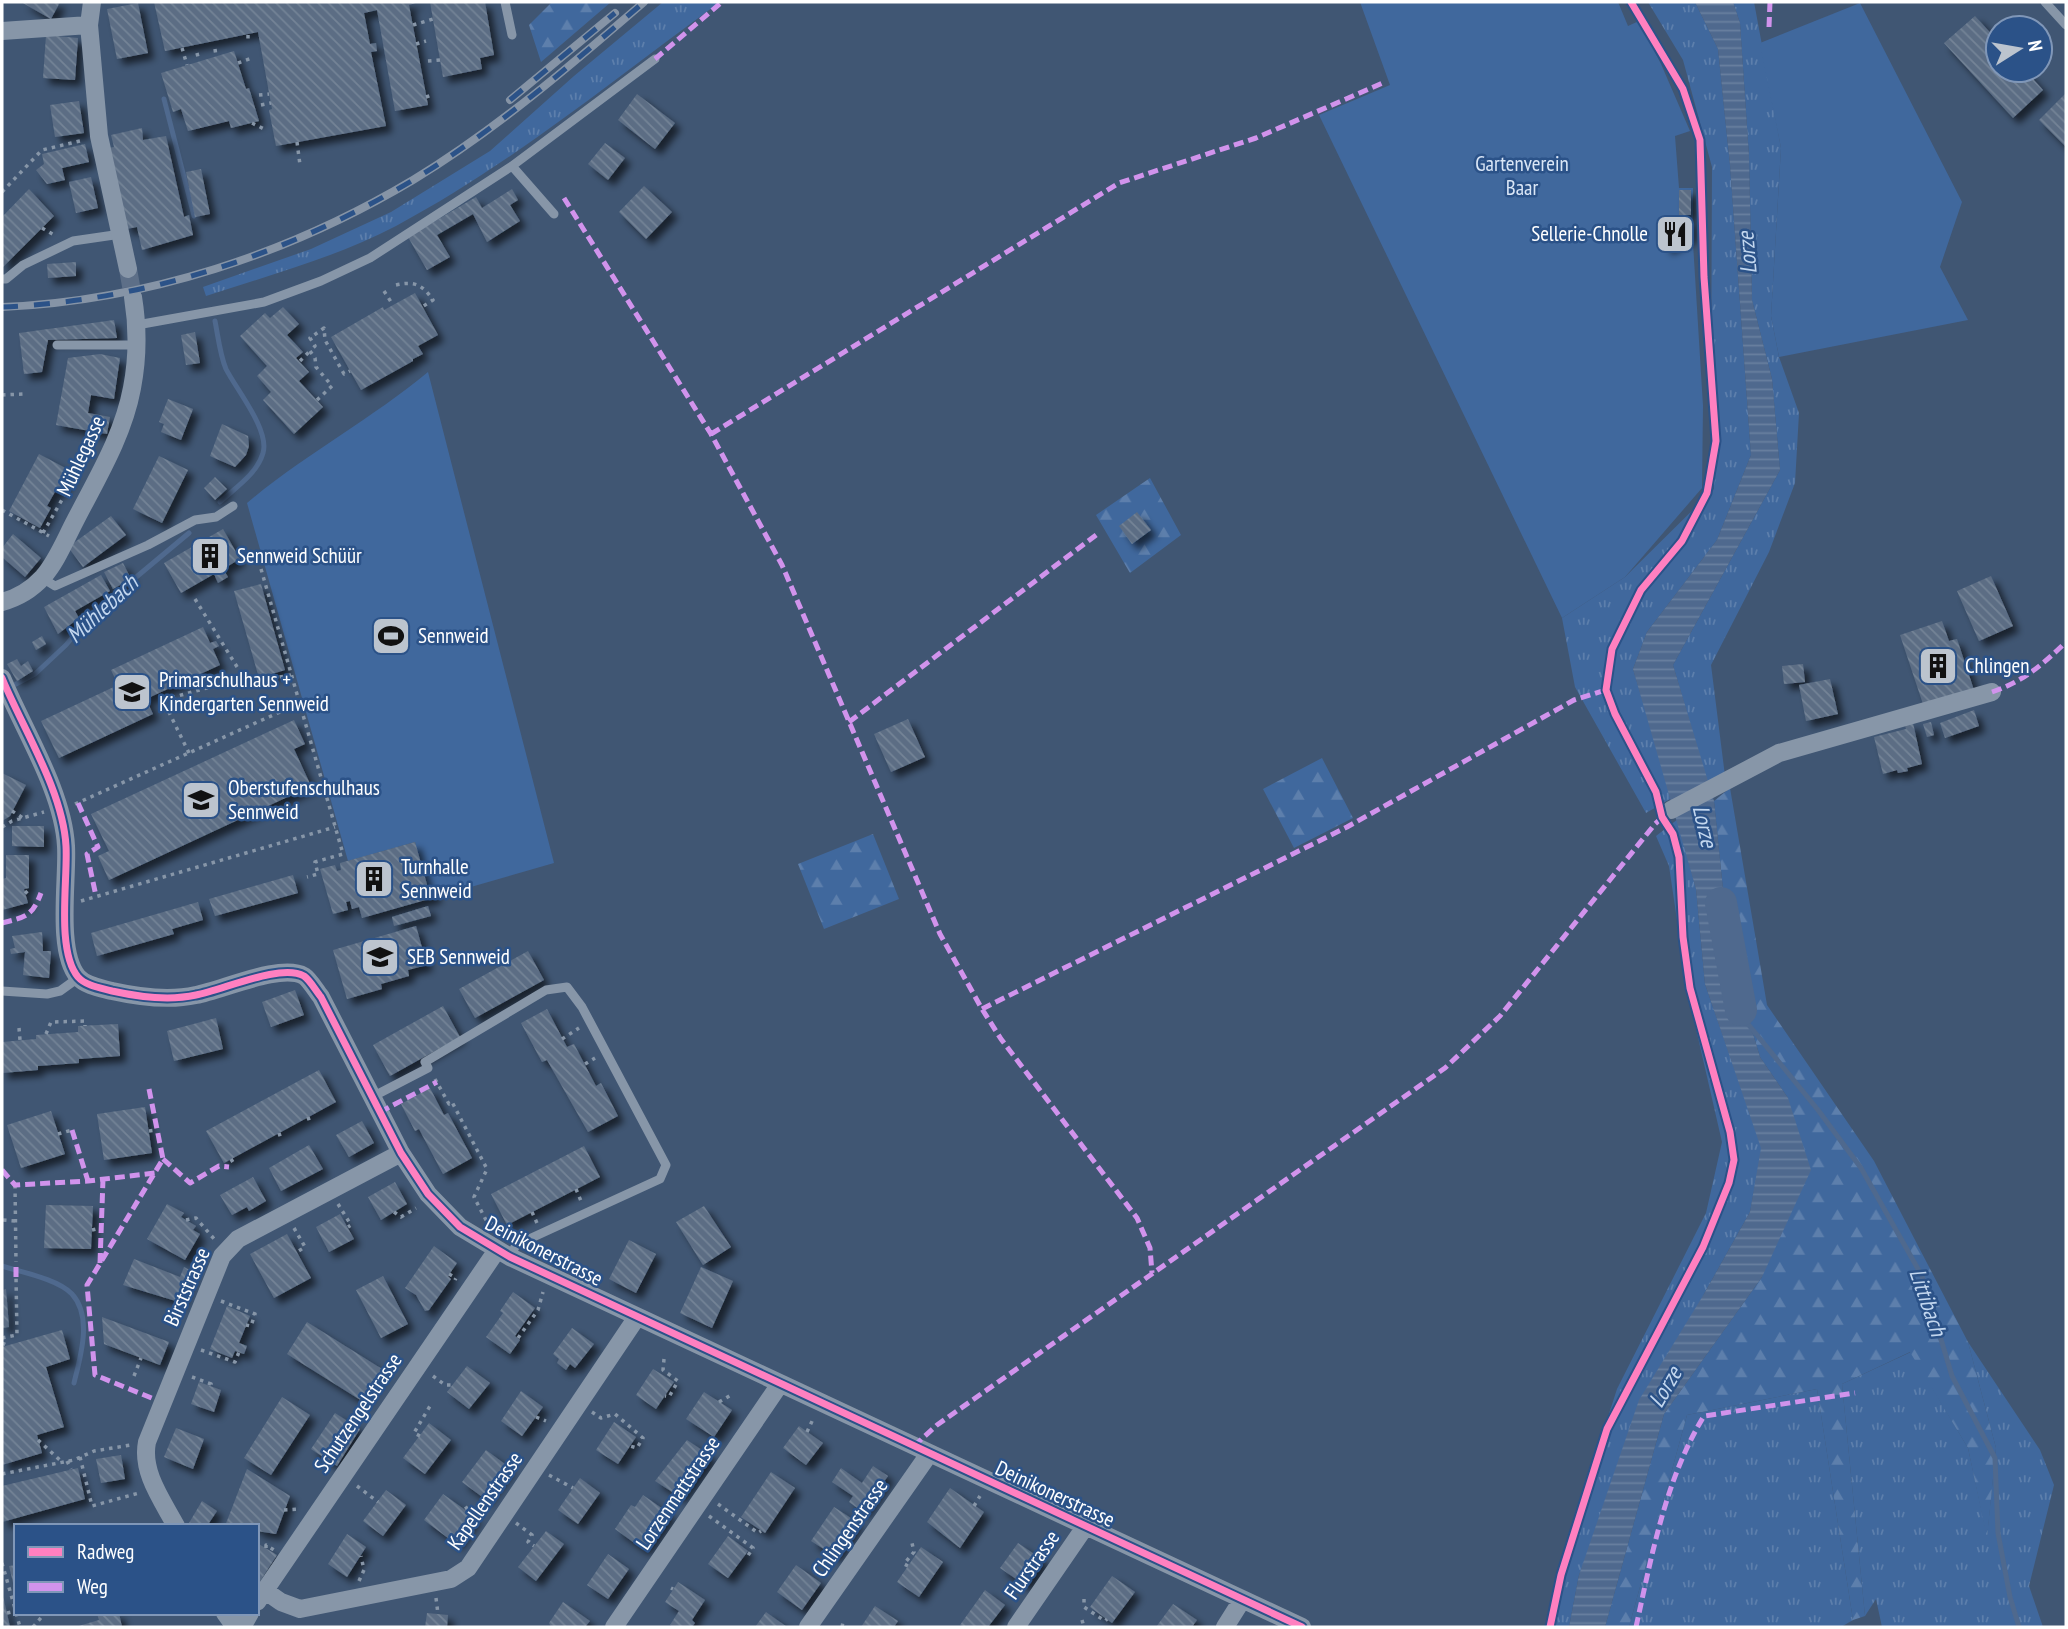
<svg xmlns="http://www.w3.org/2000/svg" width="2068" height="1629" font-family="'PT Sans Narrow',sans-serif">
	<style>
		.grass { fill: url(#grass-tufts) }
		.forest { fill: url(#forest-firs) }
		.garden { fill: #40689d }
		.water { fill: url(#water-rules) }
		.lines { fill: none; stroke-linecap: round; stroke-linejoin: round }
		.stream { stroke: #4f698e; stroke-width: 5 }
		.river { stroke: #4f698e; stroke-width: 32 }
		.building { fill: url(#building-back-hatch); filter: url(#shadow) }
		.minor-tunnel { stroke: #5d6f88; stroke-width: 18; stroke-dasharray: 18 9; stroke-linecap: butt }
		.path { stroke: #8796a8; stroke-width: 3.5; stroke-dasharray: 3.5 5; stroke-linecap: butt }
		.service { stroke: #8796a8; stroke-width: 9 }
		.minor { stroke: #8796a8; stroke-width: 18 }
		.rail-casing { stroke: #8694a6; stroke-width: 8 }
		.rail { stroke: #2b5288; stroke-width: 5; stroke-dasharray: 16; stroke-linecap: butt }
		.quiet { stroke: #d193ec; stroke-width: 5; stroke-dasharray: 10 5; stroke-linecap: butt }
		.cycleway-casing { stroke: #2b5288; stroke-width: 11 }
		.cycleway { stroke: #ff80c0; stroke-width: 7 }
		.labels { text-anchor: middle; stroke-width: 5; stroke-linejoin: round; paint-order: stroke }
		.park-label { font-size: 21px; fill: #dbe7f7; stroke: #2b5288 }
		.poi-label { font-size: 21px; fill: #fff; stroke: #2b5288; text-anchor: start }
		.street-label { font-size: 21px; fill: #fff; stroke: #2b5288 }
		.water-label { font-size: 23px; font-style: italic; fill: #c3d7ef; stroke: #2b5288 }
	</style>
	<defs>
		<pattern id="grass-tufts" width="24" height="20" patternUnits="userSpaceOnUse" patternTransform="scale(1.75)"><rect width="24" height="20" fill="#40689d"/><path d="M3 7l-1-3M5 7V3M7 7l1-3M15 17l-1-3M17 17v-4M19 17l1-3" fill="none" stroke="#5d7fac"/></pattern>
		<pattern id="forest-firs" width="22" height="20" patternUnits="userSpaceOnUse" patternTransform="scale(1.75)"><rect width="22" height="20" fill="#40689d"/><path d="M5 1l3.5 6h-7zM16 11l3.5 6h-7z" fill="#5d7fac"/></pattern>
		<pattern id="water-rules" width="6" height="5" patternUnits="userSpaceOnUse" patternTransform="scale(1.75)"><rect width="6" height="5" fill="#4f698e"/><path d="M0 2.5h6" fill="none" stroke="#69809f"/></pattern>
		<pattern id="building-back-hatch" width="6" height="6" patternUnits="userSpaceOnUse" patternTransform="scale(1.75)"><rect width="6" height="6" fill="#5b6d84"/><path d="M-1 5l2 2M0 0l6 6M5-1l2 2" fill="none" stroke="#748396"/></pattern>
		<filter id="shadow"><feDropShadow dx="6" dy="6" stdDeviation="3.5" flood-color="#0009"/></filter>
	</defs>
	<rect width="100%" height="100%" fill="#405673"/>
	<!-- grass -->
	<path class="grass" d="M 663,2 L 720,2 C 614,79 512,164 396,226 C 337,257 270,275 206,296 L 203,287 L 311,249 L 391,212 L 490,151 L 574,76 Z
		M 1648,2 L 1695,2 L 1718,49 L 1730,165 L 1751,455 L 1717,540 L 1647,632 L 1633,669 L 1672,798 L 1646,813 L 1575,687 L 1562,618 L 1625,577 L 1714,489 L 1711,406 L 1712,167 L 1683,60 Z
		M 1733,2 L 1754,2 L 1781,148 L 1771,316 L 1779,357 L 1799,413 L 1795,483 L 1769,552 L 1711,665 L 1725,776 L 1707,781 L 1673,665 L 1780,470 L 1772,379 L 1752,300 L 1749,156 L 1740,23 Z
		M 1678,819 L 1696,889 L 1705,984 L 1762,1148 L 1750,1212 L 1704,1294 L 1579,1575 L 1569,1627 L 1545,1627 L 1558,1573 L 1617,1389 L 1706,1213 L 1722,1142 L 1688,994 L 1669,866 L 1656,836 Z
		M 1968,1342 L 2040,1450 L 2054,1485 L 2029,1586 L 2043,1627 L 1882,1627 L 1876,1599 L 1865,1616 L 1842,1384 L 1911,1352 L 1968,1448 L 1987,1536 L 1996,1448 Z
		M 1817,1389 L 1853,1620 L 1841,1627 L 1629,1627 L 1687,1415 Z"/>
	<!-- forest -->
	<path class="forest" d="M 552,2 L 611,2 L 541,62 L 529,25 Z
		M 1150,478 L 1181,535 L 1130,573 L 1096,515 Z
		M 1322,758 L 1353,818 L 1294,848 L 1263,789 Z
		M 1730,788 L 1767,1005 L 1874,1161 L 1968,1342 L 1996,1448 L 1987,1539 L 1968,1448 L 1910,1352 L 1842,1384 L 1865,1616 L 1853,1620 L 1817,1389 L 1687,1415 L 1629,1627 L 1605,1627 L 1664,1414 L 1762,1277 L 1788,1098 L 1760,1057 L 1730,958 L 1714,801 Z
		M 873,834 L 899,899 L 824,929 L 798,864 Z"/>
	<!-- garden -->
	<path class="garden" d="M 1360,2 L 1618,2 L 1628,26 L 1639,21 L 1661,64 L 1690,131 L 1675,136 L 1679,188 L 1693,188 L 1693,243 L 1703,406 L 1702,488 L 1625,577 L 1562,618 L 1319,115 L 1390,85 Z
		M 1860,3 L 1962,202 L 1940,267 L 1968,320 L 1779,357 L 1771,316 L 1781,148 L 1760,43 Z
		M 428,372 L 554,863 L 436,897 L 433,887 L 428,888 L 415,842 L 348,861 L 247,503 C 304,455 370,420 428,372 Z"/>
	<!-- water -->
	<path class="water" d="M 1695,2 L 1733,2 L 1740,23 L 1749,156 L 1752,300 L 1772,379 L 1780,470 L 1673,665 L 1714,801 L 1730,958 L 1760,1057 L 1788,1098 L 1811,1170 L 1762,1277 L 1664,1414 L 1605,1627 L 1569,1627 L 1579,1575 L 1639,1400 L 1704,1294 L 1750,1212 L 1761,1148 L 1705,984 L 1696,889 L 1633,669 L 1647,632 L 1717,540 L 1751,455 L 1730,165 L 1718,49 Z"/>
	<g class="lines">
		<!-- stream -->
		<path class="stream" d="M 164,99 L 194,216
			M 215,321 C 218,336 220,355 226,369 C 236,389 270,430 263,453 C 257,474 235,488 220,502
			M 16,684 L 35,674 L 66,645 L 92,614 L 189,533
			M 1748,1024 L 1818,1110 L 1861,1168 L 1922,1276 L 1952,1376 L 1995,1458 L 1998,1533 L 2010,1597 L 2019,1627
			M 2,1266 C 21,1272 58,1279 72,1294 C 93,1317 80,1358 74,1383"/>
		<!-- river -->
		<path class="river" d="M 1721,903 L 1741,1010"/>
	</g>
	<!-- building -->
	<path class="building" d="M 21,2 L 60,2 L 51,19 Z
		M 154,2 L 419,2 L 409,5 L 428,105 L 395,111 L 377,10 L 364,13 L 370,44 L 376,43 L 377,51 L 371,52 L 386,126 L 276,146 L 269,110 L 272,109 L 258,32 L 165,51 Z
		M 430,2 L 485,2 L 494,55 L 480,58 L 482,69 L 443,77 Z
		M 138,3 L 148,53 L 117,59 L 107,9 Z
		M 1975,16 L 1998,41 L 1998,70 L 2025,70 L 2043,90 L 2013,118 L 1944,43 Z
		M 46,35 L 78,38 L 75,80 L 43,78 Z
		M 234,51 L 246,89 L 249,88 L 259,121 L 231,128 L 229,121 L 188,131 L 181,109 L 173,112 L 161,73 Z
		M 2066,93 L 2066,147 L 2039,120 Z
		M 637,94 L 675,123 L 655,149 L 618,120 Z
		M 79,101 L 84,133 L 55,137 L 50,105 Z
		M 142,128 L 143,140 L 166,136 L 184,217 L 189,215 L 193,235 L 142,250 L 137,227 L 126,229 L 108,148 L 114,147 L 111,135 Z
		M 605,143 L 625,158 L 608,180 L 588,164 Z
		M 85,144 L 89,162 L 62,168 L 65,180 L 47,184 L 36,170 L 44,164 L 42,154 Z
		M 201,169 L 210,214 L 195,217 L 186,172 Z
		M 91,177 L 98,208 L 76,213 L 69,182 Z
		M 644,186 L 672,212 L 646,239 L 619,212 Z
		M 29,189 L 54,216 L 2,268 L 2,217 Z
		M 512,189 L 518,200 L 510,205 L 520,221 L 487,242 L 473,214 L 437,235 L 450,257 L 427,270 L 408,237 L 476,197 L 482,208 Z
		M 1679,190 L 1691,190 L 1691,215 L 1679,215 Z
		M 1685,218 L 1691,218 L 1691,237 L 1666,249 L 1658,231 Z
		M 76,262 L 76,276 L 48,278 L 47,264 Z
		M 415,293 L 438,335 L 418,346 L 423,354 L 413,359 L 413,361 L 361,390 L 331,337 L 383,307 L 384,310 Z
		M 283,307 L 299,324 L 287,335 L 303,352 L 296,358 L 309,372 L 299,381 L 323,407 L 294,434 L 263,400 L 271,392 L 257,376 L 267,366 L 240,336 L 265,313 L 270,318 Z
		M 114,320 L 117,338 L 48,340 L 42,372 L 24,374 L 19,333 Z
		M 195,332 L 200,363 L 186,365 L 181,335 Z
		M 100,354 L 120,358 L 114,399 L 91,395 L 88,413 L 110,417 L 107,434 L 56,425 L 68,358 Z
		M 168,399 L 193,409 L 181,440 L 161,432 L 164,424 L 159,422 Z
		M 222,424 L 248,436 L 249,446 L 246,455 L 235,467 L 210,456 Z
		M 39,454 L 71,471 L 60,492 L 56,490 L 47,506 L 51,508 L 40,528 L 9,511 Z
		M 159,456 L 188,470 L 162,523 L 133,509 Z
		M 215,477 L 227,489 L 215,500 L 204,488 Z
		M 1137,512 L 1151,530 L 1132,544 L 1119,526 Z
		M 111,516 L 126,535 L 83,567 L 68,547 Z
		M 223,529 L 240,559 L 223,569 L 228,577 L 218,583 L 214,574 L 181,593 L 164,563 Z
		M 13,534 L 41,558 L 25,577 L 2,557 L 2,548 Z
		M 123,563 L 131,579 L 113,589 L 104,572 Z
		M 101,575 L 110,591 L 75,611 L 79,618 L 58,634 L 44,607 Z
		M 1991,576 L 2013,626 L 1979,641 L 1957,591 Z
		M 261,584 L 285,670 L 259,678 L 234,591 Z
		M 1942,621 L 1949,641 L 1957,639 L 1974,690 L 1924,707 L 1900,635 Z
		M 203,627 L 210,643 L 216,641 L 219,646 L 213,649 L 220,665 L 146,699 L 153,714 L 59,758 L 41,721 L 118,685 L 111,670 Z
		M 42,636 L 46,644 L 36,650 L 32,642 Z
		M 17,659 L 21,666 L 28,661 L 33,671 L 17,681 L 7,664 Z
		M 1803,664 L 1805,682 L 1784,684 L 1782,666 Z
		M 1830,679 L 1838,714 L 1806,721 L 1799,685 Z
		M 1974,710 L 1979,726 L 1945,738 L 1940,723 Z
		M 908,719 L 925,757 L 891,772 L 874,734 Z
		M 294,720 L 305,744 L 294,749 L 311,786 L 109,880 L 98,856 L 109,851 L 91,814 Z
		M 1931,722 L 1934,735 L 1927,737 L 1923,724 Z
		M 1913,723 L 1922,764 L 1907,768 L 1908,771 L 1898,773 L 1897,770 L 1883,774 L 1874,737 L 1906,729 L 1905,725 Z
		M 2,773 L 26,785 L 10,816 L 2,821 Z
		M 12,826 L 44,826 L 44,847 L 12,846 Z
		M 415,842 L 428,888 L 433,887 L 436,897 L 362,918 L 359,907 L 352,909 L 350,901 L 346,902 L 348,910 L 333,914 L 320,869 L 335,865 L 337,871 L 341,870 L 340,863 Z
		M 6,855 L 29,855 L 29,888 L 24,889 L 28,903 L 2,910 L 2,879 L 6,878 Z
		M 293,875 L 298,893 L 215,916 L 209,899 Z
		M 198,902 L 203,920 L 172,929 L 174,934 L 97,956 L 91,933 Z
		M 428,906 L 431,916 L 394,926 L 392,917 Z
		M 416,926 L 427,965 L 408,970 L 409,976 L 381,984 L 382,989 L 347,999 L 333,950 Z
		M 42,932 L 43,951 L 51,951 L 49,978 L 23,975 L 25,952 L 11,954 L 10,949 L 15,948 L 12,936 Z
		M 528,951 L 544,980 L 475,1018 L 459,989 Z
		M 295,990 L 304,1015 L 271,1027 L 262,1002 Z
		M 443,1006 L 460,1037 L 390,1076 L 373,1045 Z
		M 547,1009 L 567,1047 L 574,1044 L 596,1086 L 601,1083 L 618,1116 L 588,1132 L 547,1060 L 542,1062 L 521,1023 Z
		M 216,1018 L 223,1049 L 174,1061 L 167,1031 Z
		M 118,1024 L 120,1056 L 79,1059 L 79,1063 L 38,1066 L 38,1070 L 2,1073 L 2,1042 L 36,1039 L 36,1035 L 78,1032 L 78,1026 Z
		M 319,1070 L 336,1102 L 224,1163 L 206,1131 Z
		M 430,1088 L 444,1115 L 448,1113 L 472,1158 L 443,1174 L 419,1129 L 415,1131 L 401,1104 Z
		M 145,1107 L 152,1153 L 104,1160 L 97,1114 Z
		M 51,1111 L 65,1154 L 21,1168 L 7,1125 Z
		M 362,1121 L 374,1143 L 349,1157 L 336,1135 Z
		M 309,1145 L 323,1169 L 281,1191 L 269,1168 Z
		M 584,1146 L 600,1177 L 507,1225 L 491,1194 Z
		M 253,1177 L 266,1201 L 249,1211 L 247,1207 L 232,1215 L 220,1195 Z
		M 395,1182 L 407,1204 L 381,1220 L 368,1197 Z
		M 167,1204 L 184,1213 L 181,1217 L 196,1226 L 193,1230 L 200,1234 L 185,1260 L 147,1239 Z
		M 46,1205 L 93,1206 L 91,1249 L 44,1248 Z
		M 704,1206 L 731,1247 L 703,1265 L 676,1222 Z
		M 340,1214 L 354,1239 L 329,1252 L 316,1227 Z
		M 287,1234 L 311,1278 L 274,1298 L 250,1254 Z
		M 629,1240 L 656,1254 L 636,1293 L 609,1279 Z
		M 434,1246 L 457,1263 L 448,1276 L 451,1279 L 429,1310 L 425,1311 L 416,1295 L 405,1288 Z
		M 134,1259 L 180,1277 L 184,1267 L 191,1271 L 179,1302 L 123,1285 Z
		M 701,1267 L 733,1281 L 712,1328 L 680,1313 Z
		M 383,1276 L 408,1324 L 381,1338 L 356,1290 Z
		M 6,1289 L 9,1327 L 2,1328 L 2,1290 Z
		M 513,1292 L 535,1308 L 515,1336 L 520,1340 L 510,1354 L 486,1337 L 503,1313 L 500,1311 Z
		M 227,1306 L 250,1316 L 239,1343 L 247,1346 L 244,1354 L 235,1351 L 232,1358 L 210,1349 Z
		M 102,1317 L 169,1342 L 160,1365 L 104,1344 Z
		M 307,1322 L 382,1369 L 362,1401 L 287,1354 Z
		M 572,1328 L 594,1344 L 575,1368 L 570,1364 L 566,1370 L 557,1363 L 559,1359 L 553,1354 Z
		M 62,1330 L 70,1359 L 46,1367 L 64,1427 L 37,1435 L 42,1453 L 2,1465 L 2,1347 Z
		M 467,1366 L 490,1383 L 469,1409 L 447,1392 Z
		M 653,1369 L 674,1382 L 656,1409 L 636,1395 Z
		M 199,1382 L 221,1390 L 214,1412 L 191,1404 Z
		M 521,1391 L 543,1407 L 522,1436 L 501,1421 Z
		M 704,1392 L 732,1410 L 714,1437 L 686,1419 Z
		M 282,1397 L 310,1415 L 271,1475 L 244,1458 Z
		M 335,1413 L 360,1429 L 337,1466 L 311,1449 Z
		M 614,1422 L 636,1437 L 618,1464 L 596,1450 Z
		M 429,1423 L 451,1440 L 425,1474 L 403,1458 Z
		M 799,1426 L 823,1443 L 806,1465 L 783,1448 Z
		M 176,1428 L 204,1439 L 193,1469 L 164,1457 Z
		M 687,1440 L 711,1456 L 680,1497 L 655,1481 Z
		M 486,1450 L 509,1467 L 485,1499 L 462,1482 Z
		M 121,1455 L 125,1479 L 101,1483 L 96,1459 Z
		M 873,1466 L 888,1476 L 863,1512 L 849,1502 L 853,1496 L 832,1482 L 841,1468 L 862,1483 Z
		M 78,1468 L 85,1499 L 2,1522 L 2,1486 Z
		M 247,1469 L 290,1496 L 276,1534 L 257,1531 L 257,1526 L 225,1526 Z
		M 771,1472 L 795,1488 L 765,1533 L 741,1517 Z
		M 580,1478 L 600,1493 L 578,1524 L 558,1510 Z
		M 950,1488 L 984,1512 L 960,1548 L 927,1522 Z
		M 386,1490 L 406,1505 L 383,1536 L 363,1521 Z
		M 443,1494 L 475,1517 L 456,1544 L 424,1520 Z
		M 643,1495 L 670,1514 L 644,1550 L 615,1529 L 631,1505 L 635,1507 Z
		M 202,1501 L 217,1511 L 207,1526 L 194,1526 L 189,1523 Z
		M 834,1507 L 857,1522 L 835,1556 L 811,1541 Z
		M 546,1531 L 564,1544 L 536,1581 L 518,1567 Z
		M 347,1534 L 366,1547 L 347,1577 L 328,1564 Z
		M 728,1536 L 748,1551 L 728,1578 L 708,1564 Z
		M 257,1543 L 277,1555 L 257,1586 Z
		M 1018,1543 L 1043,1560 L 1026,1586 L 1000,1568 Z
		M 921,1547 L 943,1562 L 919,1597 L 897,1582 Z
		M 608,1554 L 629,1569 L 608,1599 L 587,1585 Z
		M 16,1565 L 16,1591 L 15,1591 L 9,1566 Z
		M 796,1565 L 821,1583 L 802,1610 L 777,1592 Z
		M 1112,1576 L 1135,1592 L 1112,1623 L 1090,1607 Z
		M 678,1582 L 705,1600 L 692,1620 L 695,1623 L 692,1627 L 674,1627 L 670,1625 L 679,1611 L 665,1602 Z
		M 985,1590 L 1005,1605 L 988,1627 L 963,1627 L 960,1625 Z
		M 2,1596 L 3,1596 L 10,1627 L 2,1627 Z
		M 563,1602 L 590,1621 L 585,1627 L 551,1627 L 549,1623 Z
		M 1173,1604 L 1197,1620 L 1192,1627 L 1156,1627 Z
		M 875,1606 L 898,1621 L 894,1627 L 861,1627 Z
		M 766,1612 L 787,1627 L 755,1627 Z
		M 119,1613 L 122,1627 L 75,1627 L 99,1620 L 97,1614 Z
		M 427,1613 L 448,1615 L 447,1627 L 425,1627 Z"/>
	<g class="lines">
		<!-- minor-tunnel -->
		<path class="minor-tunnel" d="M 128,269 L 133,297"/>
		<!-- path -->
		<path class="path" d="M 413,25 L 433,19
			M 248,35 L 248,41
			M 416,44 L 426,41
			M 182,48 L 187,65
			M 215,49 L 216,56
			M 197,53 L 199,61
			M 428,61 L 440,60
			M 238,63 L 252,58
			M 259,95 L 269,94
			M 426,97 L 432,95
			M 261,105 L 271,103
			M 252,123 L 266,130
			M 297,142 L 300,165
			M 2,192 L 42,150 L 84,140
			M 42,228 L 56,236
			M 396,285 C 414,281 422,284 433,300 L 422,307
			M 384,291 L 393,305
			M 300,361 L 310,351
			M 2,395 L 24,394
			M 317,400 L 332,386 L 316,367 L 315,358 L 310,351 L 315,346 L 310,338 L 324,328 L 325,340 L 344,374 L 350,371
			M 2,510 L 49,536
			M 43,533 L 71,484
			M 261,569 L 343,854 L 315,862 L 318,874 L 307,877
			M 195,599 L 247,683
			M 189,753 L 163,700 L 225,683 L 247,683 L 291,675
			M 75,804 L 300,703
			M 12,811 L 23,818
			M 2,827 L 12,821 L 44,812
			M 25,891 L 30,896
			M 81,901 L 335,827
			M 19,1028 L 20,1040
			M 46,1034 L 51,1022 L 85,1021 L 85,1026
			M 562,1039 L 579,1028
			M 585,1064 L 595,1058
			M 435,1079 L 449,1104 L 452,1102 L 487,1169 L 474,1197 L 487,1222 L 508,1229 L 511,1234
			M 308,1117 L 310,1123
			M 149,1131 L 157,1130
			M 279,1133 L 281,1139
			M 58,1134 L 72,1130
			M 231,1159 L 234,1164
			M 15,1185 L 16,1262
			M 576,1189 L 581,1201
			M 338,1204 L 351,1225 L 348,1227
			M 394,1212 L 401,1217 L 416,1208
			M 532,1212 L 537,1223
			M 3,1220 L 16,1221
			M 186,1220 L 196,1218 L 215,1240
			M 294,1228 L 305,1247 L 297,1252
			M 92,1230 L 101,1228
			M 449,1274 L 456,1278 L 455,1280
			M 221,1301 L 255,1314 L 251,1326 L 246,1325
			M 2,1338 L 17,1335 L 16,1277
			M 518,1338 L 538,1310 L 543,1292
			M 2,1343 L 7,1345
			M 201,1350 L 235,1362 L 239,1352
			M 664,1359 L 663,1370 L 678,1381 L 669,1397 L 665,1396
			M 134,1376 L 141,1358
			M 433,1376 L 445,1385 L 452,1385
			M 192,1377 L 211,1384 L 210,1386
			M 719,1402 L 731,1395
			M 592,1412 L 601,1418 L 615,1414 L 643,1438 L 637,1448 L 630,1446
			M 536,1417 L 546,1421
			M 807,1432 L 814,1417
			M 420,1436 L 414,1433 L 430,1406
			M 38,1440 L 62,1462
			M 80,1457 L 92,1506 L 139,1493
			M 67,1461 L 71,1469
			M 2,1474 L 74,1460 L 94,1451 L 131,1445
			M 549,1475 L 573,1488
			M 357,1486 L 378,1502
			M 718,1504 L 758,1533 L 761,1531
			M 974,1506 L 980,1496
			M 465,1509 L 468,1507 L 480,1519
			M 284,1510 L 299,1509
			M 709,1516 L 753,1548 L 747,1557 L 745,1555
			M 516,1523 L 532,1535 L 528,1542 L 534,1546
			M 266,1548 L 266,1545 L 274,1550
			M 1035,1555 L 1046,1551
			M 2,1563 L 16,1612
			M 908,1566 L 904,1564 L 914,1552 L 912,1543
			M 359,1581 L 364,1570 L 361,1556
			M 671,1588 L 673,1589
			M 436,1598 L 438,1614
			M 1084,1599 L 1084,1607 L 1105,1621 L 1107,1619
			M 7,1613 L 16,1611
			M 16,1613 L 20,1627
			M 1082,1620 L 1084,1627
			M 33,1627 L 45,1613
			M 842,1627 L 843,1622"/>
		<!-- service -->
		<path class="service" d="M 505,2 L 512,35
			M 2045,2 L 2066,25
			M 512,166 L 554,214
			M 2,279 L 6,279 L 23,265 L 73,241 L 121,234
			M 137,325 L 264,302 L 321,281 L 370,258 L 512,166 L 655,59
			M 57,345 L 137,345
			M 42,578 L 55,586 L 148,545 L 195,520 L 216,517 L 233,506
			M 2,991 L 47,994 L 60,991 L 78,978
			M 372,1097 L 428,1068 L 425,1062 L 546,990 L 567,987 L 582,1007 L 666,1165 L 660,1179 L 516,1245 L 510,1257"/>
		<!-- minor -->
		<path class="minor" d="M 92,2 L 89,25 L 99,136 L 128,269
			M 2,31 L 89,25
			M 2,602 C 17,598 32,589 43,577 C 57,561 65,540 75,521 C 97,478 123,436 132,388 C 138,357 138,328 133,297
			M 2,678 C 23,729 63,791 66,846 C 68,879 56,951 78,977 C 86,986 101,988 112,991 C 139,997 169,1001 196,995 C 223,990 281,963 304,976 C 310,980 316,991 321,997 L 401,1153 L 428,1194 L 460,1227 L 510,1257 L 1302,1627
			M 1671,810 L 1779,753 L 1992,692
			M 176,1526 C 162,1500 141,1472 147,1442 L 222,1256 L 238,1239 L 401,1153
			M 264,1590 L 281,1602 L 300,1609 L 451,1579 L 468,1568 L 637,1317
			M 257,1602 L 497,1250
			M 225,1613 L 235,1627
			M 242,1627 L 250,1613
			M 614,1627 L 780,1384
			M 808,1627 L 929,1454
			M 1016,1627 L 1085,1527
			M 1225,1627 L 1242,1600"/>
		<!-- rail casing -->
		<g class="rail-casing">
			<path id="rail" d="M 510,100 L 615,13
				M 2,307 C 146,301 289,254 413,180 C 497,129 571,65 644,2"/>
		</g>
		<!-- rail -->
		<use href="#rail" class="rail"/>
		<!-- quiet -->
		<path class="quiet" d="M 1769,27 L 1770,2
			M 655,59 L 722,2
			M 564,198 L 711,434 L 782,565 L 940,934 L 982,1009 L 1001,1039 L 1137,1218 L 1150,1248 L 1152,1273
			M 711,434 L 1119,183 L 1256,138 L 1385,82
			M 1992,692 C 2024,681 2042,665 2066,642
			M 849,722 L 1100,532
			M 78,803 L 98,847 L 87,854 L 96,896
			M 2,923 C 25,917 32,917 41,893
			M 982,1009 L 1347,827 L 1574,700 L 1606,690
			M 149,1089 L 163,1159 L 87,1285 L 95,1375 L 154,1399
			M 380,1112 L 437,1082
			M 72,1130 L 88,1181
			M 163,1159 L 190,1183 L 219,1166 L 229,1167
			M 2,1170 L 15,1185 L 88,1181 L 155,1173
			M 100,1263 L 103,1179
			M 16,1277 L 16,1262
			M 914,1446 L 937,1425 L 1445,1068 L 1500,1016 L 1655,824 L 1665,815
			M 1636,1627 C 1652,1555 1665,1480 1704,1416 L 1855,1393"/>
		<!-- cycleway casing -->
		<g class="cycleway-casing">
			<path id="cycleway" d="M 2,678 C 23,729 63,791 66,846 C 68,879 56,951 78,977 C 86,986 101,988 112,991 C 139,997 169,1001 196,995 C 223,990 281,963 304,976 C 310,980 316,991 321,997 L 401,1153 L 428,1194 L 460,1227 L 510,1257 L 1302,1627
				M 1550,1627 L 1561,1575 L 1607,1429 L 1703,1247 L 1729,1183 L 1734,1160 L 1730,1132 L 1690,988 L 1683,937 L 1679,857 L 1673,834 L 1662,817 L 1656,792 L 1615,714 L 1606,690 L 1612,649 L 1641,590 L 1682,541 L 1707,493 L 1716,441 L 1704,277 L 1700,140 L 1683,89 L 1631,2"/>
		</g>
		<!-- cycleway -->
		<use href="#cycleway" class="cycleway"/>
	</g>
	<!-- icons -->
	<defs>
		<g id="restaurant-square" transform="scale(2.0125)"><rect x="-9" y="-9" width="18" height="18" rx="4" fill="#bcc4ce" stroke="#2b5288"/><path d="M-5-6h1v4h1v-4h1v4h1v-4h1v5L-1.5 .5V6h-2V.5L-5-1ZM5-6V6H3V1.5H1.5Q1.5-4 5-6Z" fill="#111"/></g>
		<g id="building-square" transform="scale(2.0125)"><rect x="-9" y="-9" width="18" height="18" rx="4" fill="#bcc4ce" stroke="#2b5288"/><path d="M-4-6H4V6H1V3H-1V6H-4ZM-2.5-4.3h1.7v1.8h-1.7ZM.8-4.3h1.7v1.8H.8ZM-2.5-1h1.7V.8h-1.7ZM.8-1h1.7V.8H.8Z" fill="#111"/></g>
		<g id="stadium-square" transform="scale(2.0125)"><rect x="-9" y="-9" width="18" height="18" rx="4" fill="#bcc4ce" stroke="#2b5288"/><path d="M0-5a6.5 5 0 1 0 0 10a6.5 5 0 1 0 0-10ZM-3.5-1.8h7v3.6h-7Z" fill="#111"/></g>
		<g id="school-square" transform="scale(2.0125)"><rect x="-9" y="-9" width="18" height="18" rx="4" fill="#bcc4ce" stroke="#2b5288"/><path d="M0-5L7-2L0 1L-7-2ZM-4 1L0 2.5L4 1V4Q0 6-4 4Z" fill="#111"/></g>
	</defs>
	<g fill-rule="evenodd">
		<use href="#restaurant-square" x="1675" y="234"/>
		<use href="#building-square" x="210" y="556"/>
		<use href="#stadium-square" x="391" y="636"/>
		<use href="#building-square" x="1938" y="666"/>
		<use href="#school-square" x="132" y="692"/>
		<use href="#school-square" x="201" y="800"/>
		<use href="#building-square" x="374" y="879"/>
		<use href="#school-square" x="380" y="957"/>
	</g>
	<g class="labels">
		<!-- park labels -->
		<g class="park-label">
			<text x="1522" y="171">Gartenverein<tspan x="1522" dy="24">Baar</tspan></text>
		</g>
		<!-- poi labels -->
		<g class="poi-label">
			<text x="1648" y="241" text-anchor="end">Sellerie-Chnolle</text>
			<text x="237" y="563">Sennweid Schüür</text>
			<text x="418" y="643">Sennweid</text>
			<text x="1965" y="673">Chlingen</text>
			<text x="159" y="687">Primarschulhaus +<tspan x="159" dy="24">Kindergarten Sennweid</tspan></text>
			<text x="228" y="795">Oberstufenschulhaus<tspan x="228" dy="24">Sennweid</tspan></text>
			<text x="401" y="874">Turnhalle<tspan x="401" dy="24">Sennweid</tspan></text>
			<text x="407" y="964">SEB Sennweid</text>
		</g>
		<!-- street labels -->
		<g class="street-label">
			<text transform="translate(81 456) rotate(-65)" y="7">Mühlegasse</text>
			<text transform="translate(544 1251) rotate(27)" y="7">Deinikonerstrasse</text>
			<text transform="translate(187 1287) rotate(-66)" y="7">Birststrasse</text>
			<text transform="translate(358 1413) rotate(-56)" y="7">Schutzengelstrasse</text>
			<text transform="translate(678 1493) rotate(-56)" y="7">Lorzenmattstrasse</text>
			<text transform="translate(1055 1494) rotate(25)" y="7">Deinikonerstrasse</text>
			<text transform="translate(485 1501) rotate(-55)" y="7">Kapellenstrasse</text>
			<text transform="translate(850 1528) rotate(-55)" y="7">Chlingenstrasse</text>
			<text transform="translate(1032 1565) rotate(-55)" y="7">Flurstrasse</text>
		</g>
		<!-- water labels -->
		<g class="water-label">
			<text transform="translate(1747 253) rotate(-95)" y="8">Lorze</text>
			<text transform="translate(102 609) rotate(-43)" y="8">Mühlebach</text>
			<text transform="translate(1705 826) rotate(77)" y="8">Lorze</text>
			<text transform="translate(1928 1302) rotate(71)" y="8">Littibach</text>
			<text transform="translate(1665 1387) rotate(-60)" y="8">Lorze</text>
		</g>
	</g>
	<!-- border -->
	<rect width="2068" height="1629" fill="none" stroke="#ffffff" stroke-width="7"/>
	<!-- legend -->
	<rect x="14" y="1524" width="245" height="91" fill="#2b5288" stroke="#8097b8" stroke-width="2"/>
	<rect x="28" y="1547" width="35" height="10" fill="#ff80c0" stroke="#8097b8" stroke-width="2"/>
	<text x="77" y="1559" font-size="21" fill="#ffffff">Radweg</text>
	<rect x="28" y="1582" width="35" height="10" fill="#d193ec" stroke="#8097b8" stroke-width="2"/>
	<text x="77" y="1594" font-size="21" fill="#ffffff">Weg</text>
	<!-- north arrow -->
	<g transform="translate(2019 49) rotate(79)"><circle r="33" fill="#2b5288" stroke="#8097b8" stroke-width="2"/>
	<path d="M0-5L12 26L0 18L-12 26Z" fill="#bcc4ce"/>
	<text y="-10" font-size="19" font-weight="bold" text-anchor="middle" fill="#ffffff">N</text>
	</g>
</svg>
